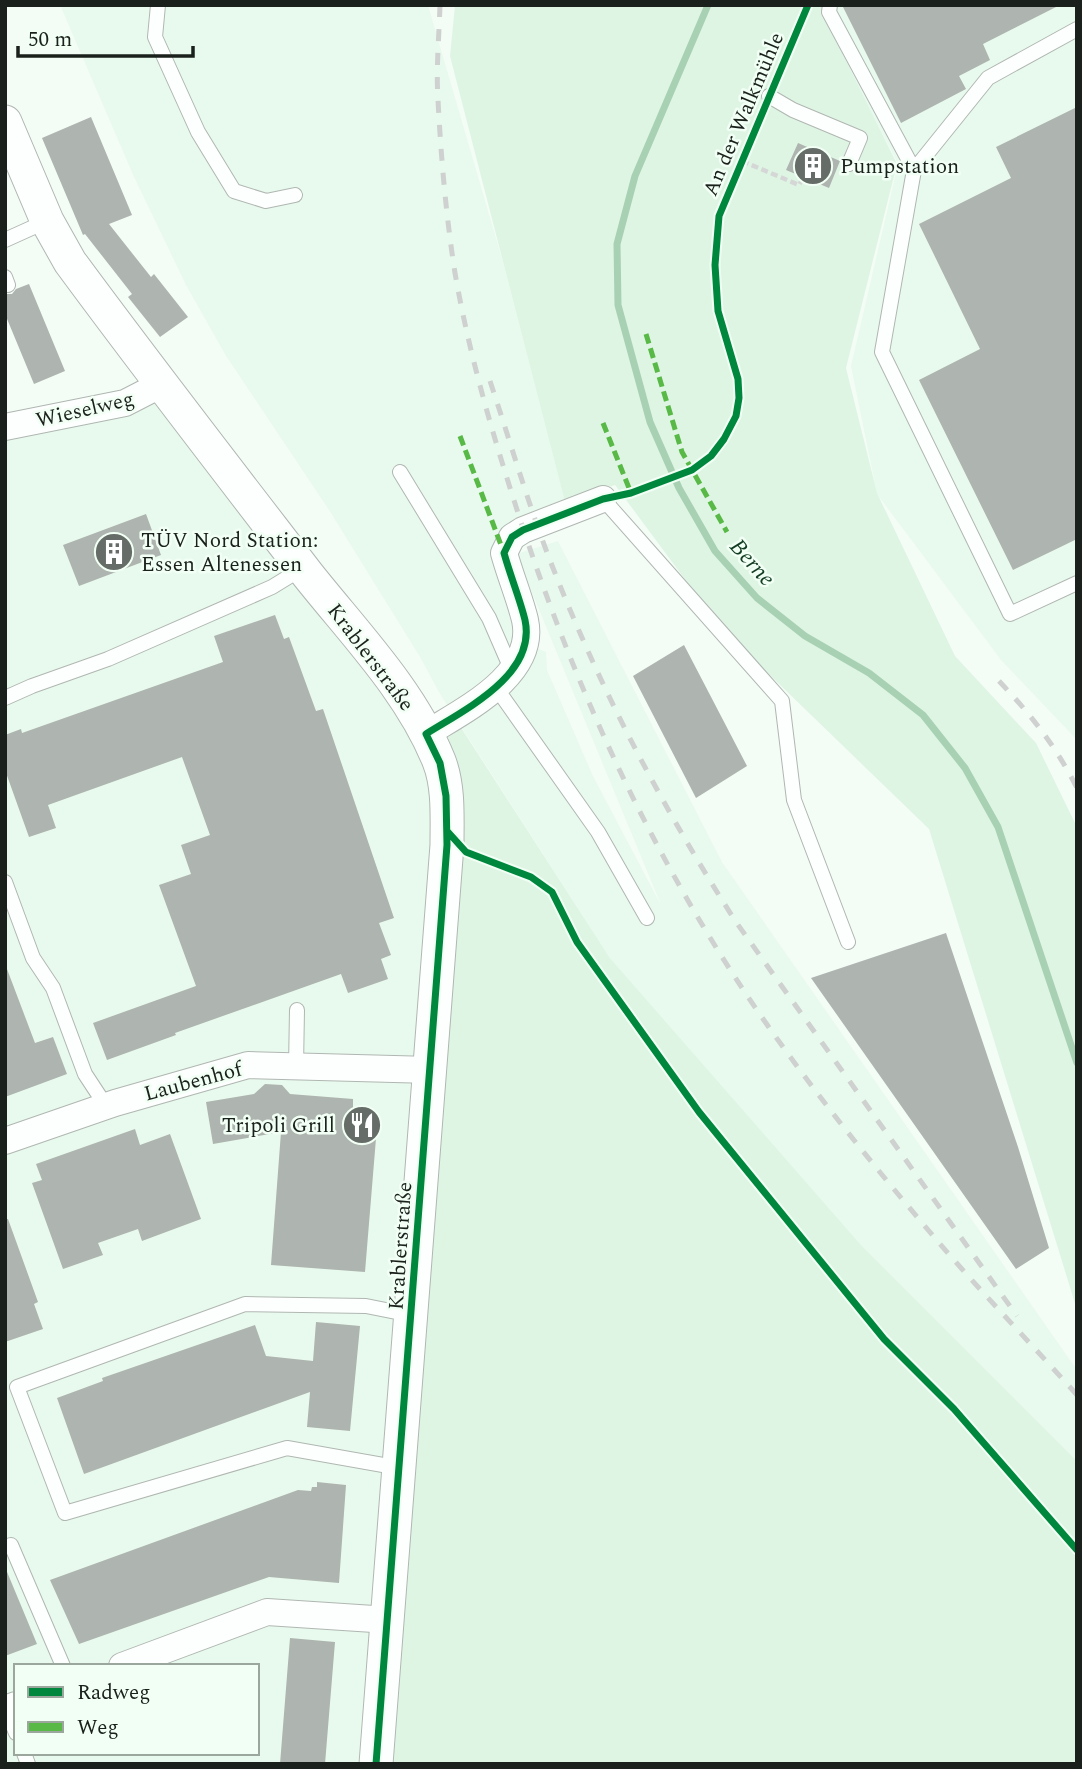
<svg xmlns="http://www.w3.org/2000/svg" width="1082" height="1769" font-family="Spectral,serif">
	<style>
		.built { fill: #e8faed; fill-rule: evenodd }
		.green { fill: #dff5e4 }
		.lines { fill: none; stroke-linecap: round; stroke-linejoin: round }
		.stream { stroke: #a8d1b4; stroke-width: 7 }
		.building { fill: #aeb4af }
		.service-casing { stroke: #b0b7b2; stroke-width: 16 }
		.minor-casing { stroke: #b0b7b2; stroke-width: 28 }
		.tertiary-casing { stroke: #b0b7b2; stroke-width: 35 }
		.path { stroke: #d5d7d6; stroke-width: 4.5; stroke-dasharray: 7 3.5; stroke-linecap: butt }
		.service { stroke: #fdfffe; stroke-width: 14 }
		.minor { stroke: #fdfffe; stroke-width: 26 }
		.tertiary { stroke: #fdfffe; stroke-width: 33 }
		.rail { stroke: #ced1cf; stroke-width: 5; stroke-dasharray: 12 12; stroke-linecap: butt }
		.quiet { stroke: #58b947; stroke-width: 5; stroke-dasharray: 10 5; stroke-linecap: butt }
		.cycleway-casing { stroke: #f1fff4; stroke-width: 11 }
		.cycleway { stroke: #00873e; stroke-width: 7 }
		.labels { text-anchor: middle; stroke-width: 5; stroke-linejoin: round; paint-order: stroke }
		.street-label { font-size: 21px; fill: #1a201b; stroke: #f1fff4 }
		.poi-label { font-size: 21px; fill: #1a201b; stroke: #f1fff4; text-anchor: start }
		.water-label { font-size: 23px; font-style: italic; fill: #133d23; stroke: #f1fff4 }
	</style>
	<rect width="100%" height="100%" fill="#f4fcf6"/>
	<!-- built -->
	<path class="built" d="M 60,5 L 428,5 L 503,262 L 565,502 L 509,529 L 532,646 L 546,652 L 547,670 L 593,776 L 661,905 L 516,554 L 558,541 L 722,862 L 1077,1370 L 1077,1461 L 861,1245 L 610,958 L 440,694 L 420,657 L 329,510 L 226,356 L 186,285 L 134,177 Z
		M 823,5 L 1077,5 L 1077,740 L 1001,660 L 877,494 L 851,366 L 898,164 L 820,13 Z
		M 163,391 L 436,764 L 370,1764 L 5,1764 L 5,434 ZM 16,1666 L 257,1666 L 257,1753 L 16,1753 Z"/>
	<!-- green -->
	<path class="green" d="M 455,5 L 825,5 L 822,12 L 897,164 L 846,368 L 877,493 L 955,656 L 1036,743 L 1077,827 L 1077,1310 L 929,829 L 721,628 L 615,485 L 565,502 L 450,56 Z
		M 458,723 L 610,958 L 861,1245 L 1077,1461 L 1077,1764 L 388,1764 L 437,737 Z"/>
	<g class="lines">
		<!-- stream -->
		<path class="stream" d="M 708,5 L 635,176 L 617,244 L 618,305 L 650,422 L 679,488 L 715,551 L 757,598 L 805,636 L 869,673 L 923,715 L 965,768 L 998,827 L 1077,1063"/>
	</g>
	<!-- building -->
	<path class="building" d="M 842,5 L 1060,5 L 983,44 L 990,60 L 959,76 L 966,89 L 901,123 Z
		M 1077,107 L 1077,539 L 1013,570 L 919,380 L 980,349 L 919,224 L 1011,178 L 996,147 Z
		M 91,117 L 132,215 L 109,224 L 151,277 L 154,274 L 188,317 L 160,337 L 128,297 L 132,294 L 85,234 L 83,235 L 42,138 Z
		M 798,143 L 840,161 L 829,188 L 786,170 Z
		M 29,284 L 65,371 L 34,384 L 5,314 L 5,294 L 12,294 L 16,289 Z
		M 146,514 L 161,555 L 79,586 L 63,545 Z
		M 275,615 L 284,639 L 289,637 L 316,711 L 323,709 L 394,918 L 379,923 L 391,955 L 381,959 L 388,979 L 348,993 L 341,974 L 175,1033 L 176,1035 L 107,1060 L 93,1023 L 196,986 L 159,885 L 191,874 L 181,845 L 210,835 L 182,757 L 48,805 L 56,828 L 29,837 L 5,770 L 5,735 L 21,729 L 22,733 L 223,662 L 214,636 Z
		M 684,645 L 747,766 L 696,798 L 633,676 Z
		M 946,933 L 1018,1147 L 1049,1248 L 1016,1269 L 811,978 Z
		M 5,969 L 7,969 L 35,1043 L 53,1037 L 67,1074 L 5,1097 Z
		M 265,1084 L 282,1085 L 290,1094 L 353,1099 L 353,1111 L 378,1114 L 365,1272 L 271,1265 L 281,1132 L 213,1144 L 206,1102 L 254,1094 Z
		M 135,1129 L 140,1145 L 170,1134 L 201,1219 L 142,1241 L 138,1229 L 98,1243 L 103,1255 L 63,1269 L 32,1183 L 42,1180 L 36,1164 Z
		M 5,1219 L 8,1219 L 38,1302 L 34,1304 L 43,1329 L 5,1342 Z
		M 316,1322 L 360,1326 L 350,1431 L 307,1427 L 310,1392 L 84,1474 L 57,1398 L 103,1381 L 102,1378 L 255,1325 L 266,1356 L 313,1361 Z
		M 317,1482 L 346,1485 L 339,1583 L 269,1577 L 79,1644 L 50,1580 L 298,1490 L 311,1491 L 312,1487 L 317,1487 Z
		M 5,1567 L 37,1644 L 5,1656 Z
		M 290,1638 L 335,1642 L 325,1764 L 280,1764 Z"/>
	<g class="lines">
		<!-- service casing -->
		<g class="service-casing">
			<path id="service" d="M 158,5 L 155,37 L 198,132 L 234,191 L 266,201 L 295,195
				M 830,5 L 829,12 L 914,170 L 882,352 L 1010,614 L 1077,583
				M 769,96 L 793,110 L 860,138 L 849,164
				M 914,170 L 988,78 L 1077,29
				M 5,240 L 47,221
				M 5,277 L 8,285
				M 400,472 L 489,618 L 512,671
				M 603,499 L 782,701 L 794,800 L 848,942
				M 497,689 L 598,832 L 647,918
				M 5,698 L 32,686 L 108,659 L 272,587 L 303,568
				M 5,882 L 33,958 L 53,988 L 85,1074 L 106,1106
				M 296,1067 L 297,1010
				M 400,1468 L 287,1448 L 65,1513 L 17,1387 L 245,1304 L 366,1306 L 411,1315
				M 5,1547 L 11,1545 L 63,1666
				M 6,1709 L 16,1733
				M 24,1753 L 28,1764"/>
		</g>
		<!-- minor casing -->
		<g class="minor-casing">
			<path id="minor" d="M 5,427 L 125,403 L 162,384
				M 426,734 C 464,710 537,675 525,620 C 520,599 510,575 504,553 L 512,537 L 523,530 L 603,499
				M 5,1141 L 115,1103 L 248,1065 L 431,1070
				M 122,1666 L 267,1612 L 389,1620
				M 5,1709 L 16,1705"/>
		</g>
		<!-- tertiary casing -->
		<g class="tertiary-casing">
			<path id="tertiary" d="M 5,122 L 47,221 L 70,262 C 148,368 228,471 308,575 C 354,633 411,691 439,761 C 449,786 447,818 447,845 L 376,1764"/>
		</g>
		<!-- path -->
		<path class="path" d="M 775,82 L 808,5
			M 742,161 L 799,185 L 803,178
			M 692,470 L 711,456 L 724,439 L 736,416 L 739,398 L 738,379 L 718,311 L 715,265 L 719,216 L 762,112
			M 624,494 L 653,485
			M 473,855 L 531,877 L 552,892 L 577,942 L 699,1112 L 884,1339 L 954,1409 L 1077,1550"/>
		<!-- service -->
		<use href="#service" class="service"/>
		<!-- minor -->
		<use href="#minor" class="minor"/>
		<!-- tertiary -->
		<use href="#tertiary" class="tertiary"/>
		<!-- rail -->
		<path class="rail" d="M 440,5 C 439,37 436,69 438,100 C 441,157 446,216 455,273 C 468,348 489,422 512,494 C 571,682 654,864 768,1026 C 818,1097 873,1165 929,1231 C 976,1287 1028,1340 1077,1395
			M 490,381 C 511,444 529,507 553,568 C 602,693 664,810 736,922 L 1017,1316
			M 999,681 C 1032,716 1055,745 1077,788"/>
		<!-- quiet -->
		<path class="quiet" d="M 646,334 L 682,452 L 727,532
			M 603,423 L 631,493
			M 460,436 L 504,553"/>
		<!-- cycleway casing -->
		<g class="cycleway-casing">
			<path id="cycleway" d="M 447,831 L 466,852 L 531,877 L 552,892 L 577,942 L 699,1112 L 884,1339 L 954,1409 L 1077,1550
				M 376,1764 L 447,845 L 446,796 L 440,763 L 426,734 C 464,710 537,675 525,620 C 520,599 510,575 504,553 L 512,537 L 523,530 L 603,499 L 631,493 L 692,470 L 711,456 L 724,439 L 736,416 L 739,398 L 738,379 L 718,311 L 715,265 L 719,216 L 808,5"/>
		</g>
		<!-- cycleway -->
		<use href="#cycleway" class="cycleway"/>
	</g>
	<!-- icons -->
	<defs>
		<g id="building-disc" transform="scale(2.0125)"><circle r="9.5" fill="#666d68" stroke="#f1fff4"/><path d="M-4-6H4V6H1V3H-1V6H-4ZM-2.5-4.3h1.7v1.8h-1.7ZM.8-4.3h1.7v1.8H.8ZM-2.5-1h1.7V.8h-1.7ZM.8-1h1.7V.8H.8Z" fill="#fff"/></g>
		<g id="restaurant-disc" transform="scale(2.0125)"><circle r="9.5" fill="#666d68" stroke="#f1fff4"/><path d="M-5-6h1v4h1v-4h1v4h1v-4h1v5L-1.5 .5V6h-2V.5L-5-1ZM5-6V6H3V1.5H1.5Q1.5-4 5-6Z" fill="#fff"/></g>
	</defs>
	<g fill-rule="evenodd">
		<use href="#building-disc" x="813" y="166"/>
		<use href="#building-disc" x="114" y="552"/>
		<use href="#restaurant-disc" x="362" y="1125"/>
	</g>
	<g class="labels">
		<!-- street labels -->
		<g class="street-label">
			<text transform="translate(743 114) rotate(-67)" y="7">An der Walkmühle</text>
			<text transform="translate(85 409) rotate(-13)" y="7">Wieselweg</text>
			<text transform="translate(371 657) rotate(53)" y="7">Krablerstraße</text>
			<text transform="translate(193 1081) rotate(-15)" y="7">Laubenhof</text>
			<text transform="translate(400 1246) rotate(-86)" y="7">Krablerstraße</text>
		</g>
		<!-- poi labels -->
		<g class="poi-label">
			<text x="840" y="173">Pumpstation</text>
			<text x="141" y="547">TÜV Nord Station:<tspan x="141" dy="24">Essen Altenessen</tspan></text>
			<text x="335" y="1132" text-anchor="end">Tripoli Grill</text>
		</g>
		<!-- water labels -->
		<g class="water-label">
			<text transform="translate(753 562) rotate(48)" y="8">Berne</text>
		</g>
	</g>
	<!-- border -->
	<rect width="1082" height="1769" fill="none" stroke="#1a201b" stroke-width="14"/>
	<!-- legend -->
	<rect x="14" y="1664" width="245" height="91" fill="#f1fff4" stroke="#9ba69d" stroke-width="2"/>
	<rect x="28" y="1687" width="35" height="10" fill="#00873e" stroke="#9ba69d" stroke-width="2"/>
	<text x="77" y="1699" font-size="21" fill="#1a201b">Radweg</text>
	<rect x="28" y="1722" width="35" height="10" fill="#58b947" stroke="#9ba69d" stroke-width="2"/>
	<text x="77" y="1734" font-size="21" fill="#1a201b">Weg</text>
	<!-- scale -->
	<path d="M18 46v10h175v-10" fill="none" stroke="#1a201b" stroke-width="3.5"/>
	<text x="28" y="46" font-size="21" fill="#1a201b" stroke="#f1fff4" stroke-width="5" paint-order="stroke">50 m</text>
</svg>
